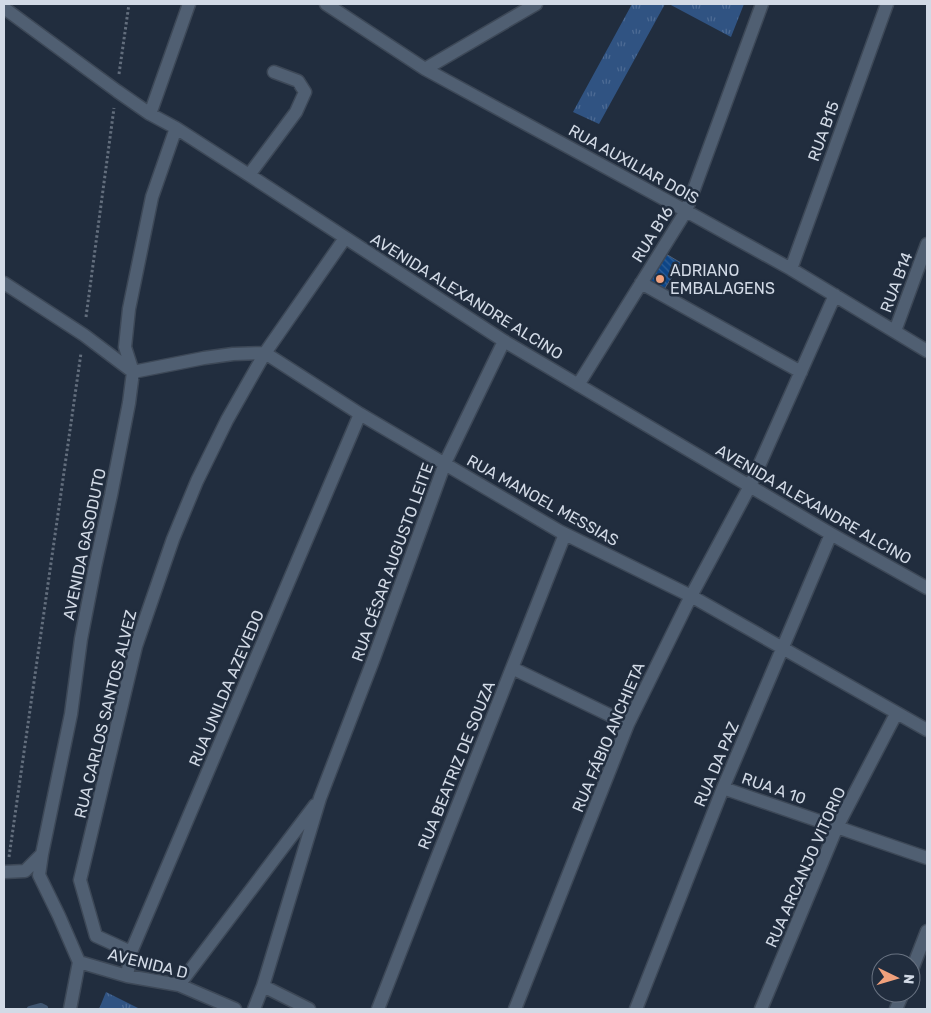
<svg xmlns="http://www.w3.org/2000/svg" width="931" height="1013" font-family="Rubik,sans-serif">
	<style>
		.grass { fill: url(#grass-tufts) }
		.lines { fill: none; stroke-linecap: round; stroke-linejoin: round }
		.stream { stroke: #405671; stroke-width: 6 }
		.building { fill: url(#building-back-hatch); stroke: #505e72 }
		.minor-casing { stroke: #3d4857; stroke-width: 15 }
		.path { stroke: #636e7d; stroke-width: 3; stroke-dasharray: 2.5 2.5; stroke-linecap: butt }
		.minor { stroke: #505f72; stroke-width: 12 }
		.poi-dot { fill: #f1a17c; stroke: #212d3e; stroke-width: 2 }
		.labels { text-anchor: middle; stroke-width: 5; stroke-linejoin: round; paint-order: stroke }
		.street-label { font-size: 16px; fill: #d2dae6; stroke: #212d3e }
		.poi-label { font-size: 16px; fill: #d2dae6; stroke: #212d3e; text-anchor: start }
	</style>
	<defs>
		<pattern id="grass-tufts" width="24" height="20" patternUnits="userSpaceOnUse" patternTransform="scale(1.25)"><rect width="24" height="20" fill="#305382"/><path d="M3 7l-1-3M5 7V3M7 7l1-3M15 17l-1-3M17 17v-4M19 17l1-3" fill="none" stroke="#4d6b94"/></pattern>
		<pattern id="building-back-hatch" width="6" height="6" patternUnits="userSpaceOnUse" patternTransform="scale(1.25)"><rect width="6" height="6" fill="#0d4586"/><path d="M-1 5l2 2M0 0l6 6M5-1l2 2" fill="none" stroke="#2f5f97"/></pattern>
	</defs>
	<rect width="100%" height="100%" fill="#212d3e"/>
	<!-- grass -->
	<path class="grass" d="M 632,4 L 665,4 L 599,124 L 573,112 Z
		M 669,4 L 744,4 L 731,37 Z
		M 106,992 L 140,1009 L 99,1009 Z"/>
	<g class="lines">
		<!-- stream -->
		<path class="stream" d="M 30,1009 L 41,1006 L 45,1008"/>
	</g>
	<!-- building -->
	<path class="building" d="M 666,254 L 681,263 L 663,291 L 648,282 Z"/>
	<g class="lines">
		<!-- minor casing -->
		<g class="minor-casing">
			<path id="minor" d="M 326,4 L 425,69 L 686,211 L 791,269 L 927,351
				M 4,8 L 117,91 L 150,114 L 176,128 L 249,175 L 504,341 L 831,534 L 927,588
				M 425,69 L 536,4
				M 150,114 L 189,4
				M 249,175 L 296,112 L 305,92 L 298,81 L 274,72
				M 791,269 L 887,4
				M 4,283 L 84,335 L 133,372 L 204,358 L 233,354 L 265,353 L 360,414 L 559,531 L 691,596 L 927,730
				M 641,283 L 801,372
				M 895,331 L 927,244
				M 578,385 L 686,211 L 762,4
				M 512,668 L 628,724
				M 723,788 L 927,858
				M 4,872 L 25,871 L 42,854
				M 131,952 L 96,936 L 80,880 L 136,646 L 173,539 L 197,481 L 227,420 L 265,353 L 345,238
				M 79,962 L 59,916 L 39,875 L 42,854 L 71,714 L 81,639 L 95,567 L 111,495 L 129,403 L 133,372 L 125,347 L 129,309 L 152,197 L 176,128
				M 79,962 L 127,976 L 179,985 L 235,1009
				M 911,972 L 927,931
				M 127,976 L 131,952 L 360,414
				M 179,985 L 315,805
				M 263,986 L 320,798 L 374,658 L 445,463 L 504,341
				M 70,1009 L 79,962
				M 254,1009 L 263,986 L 309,1009
				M 378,1009 L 433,868 L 565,534
				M 515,1009 L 628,724 L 691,596 L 750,486 L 835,295
				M 636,1009 L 723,788 L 831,534
				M 761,1009 L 837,827 L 896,714
				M 896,1009 L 903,993"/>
		</g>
		<!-- path -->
		<path class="path" d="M 119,74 L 129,4
			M 86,317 L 114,108
			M 9,857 L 81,353"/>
		<!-- minor -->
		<use href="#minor" class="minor"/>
	</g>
	<!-- markers -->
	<circle class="poi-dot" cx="660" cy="279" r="5"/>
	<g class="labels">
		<!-- street labels -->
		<g class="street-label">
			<text transform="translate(823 131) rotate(-70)" y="6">RUA B15</text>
			<text transform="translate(634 164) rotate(29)" y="6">RUA AUXILIAR DOIS</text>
			<text transform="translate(652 234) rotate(-58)" y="6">RUA B16</text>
			<text transform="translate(896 282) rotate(-69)" y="6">RUA B14</text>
			<text transform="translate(467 296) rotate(32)" y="6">AVENIDA ALEXANDRE ALCINO</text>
			<text transform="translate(543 500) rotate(29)" y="6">RUA MANOEL MESSIAS</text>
			<text transform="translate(814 504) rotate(30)" y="6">AVENIDA ALEXANDRE ALCINO</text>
			<text transform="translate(84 544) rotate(-78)" y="6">AVENIDA GASODUTO</text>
			<text transform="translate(392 562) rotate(-70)" y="6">RUA CÉSAR AUGUSTO LEITE</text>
			<text transform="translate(226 688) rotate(-67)" y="6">RUA UNILDA AZEVEDO</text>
			<text transform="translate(105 714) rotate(-76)" y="6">RUA CARLOS SANTOS ALVEZ</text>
			<text transform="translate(608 737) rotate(-67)" y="6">RUA FÁBIO ANCHIETA</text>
			<text transform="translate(716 764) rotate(-67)" y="6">RUA DA PAZ</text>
			<text transform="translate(456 765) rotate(-68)" y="6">RUA BEATRIZ DE SOUZA</text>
			<text transform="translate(774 788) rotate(19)" y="6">RUA A 10</text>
			<text transform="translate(805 867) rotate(-66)" y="6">RUA ARCANJO VITORIO</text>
			<text transform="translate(148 963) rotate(14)" y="6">AVENIDA D</text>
		</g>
		<!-- poi labels -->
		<g class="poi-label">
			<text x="670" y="276">ADRIANO<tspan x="670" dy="18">EMBALAGENS</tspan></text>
		</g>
	</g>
	<!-- border -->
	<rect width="931" height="1013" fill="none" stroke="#d2dae6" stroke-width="10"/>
	<!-- north arrow -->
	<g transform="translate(896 978) rotate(95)"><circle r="24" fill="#212d3e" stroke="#687281"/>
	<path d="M0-4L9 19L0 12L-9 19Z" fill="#f1a17c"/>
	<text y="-8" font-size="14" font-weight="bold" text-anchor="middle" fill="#d2dae6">N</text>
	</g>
</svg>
